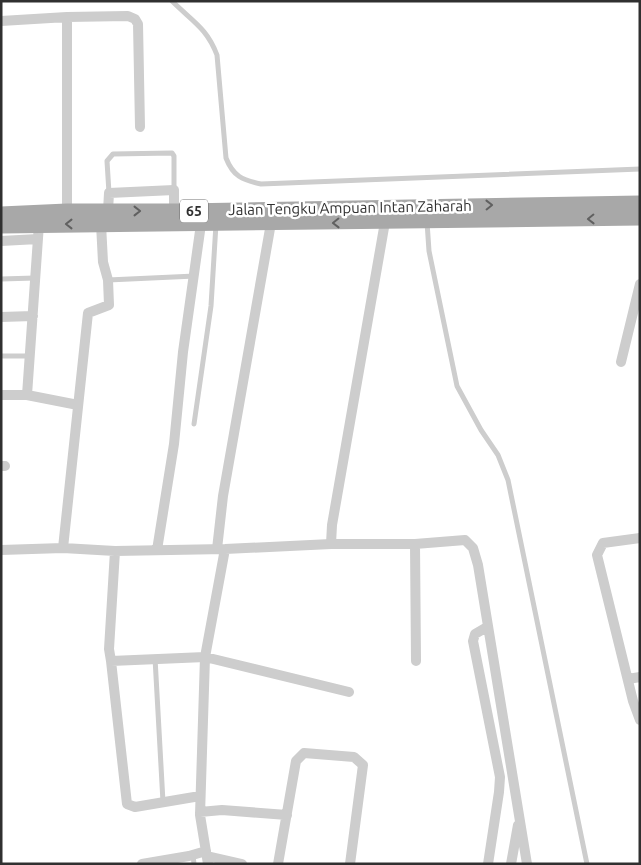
<svg xmlns="http://www.w3.org/2000/svg" width="641" height="865" font-family="Ubuntu,sans-serif">
	<style>
		.lines { fill: none; stroke-linecap: round; stroke-linejoin: round }
		.lane { stroke: #cdcdcd; stroke-width: 5 }
		.street { stroke: #cdcdcd; stroke-width: 10 }
		.primary { stroke: #a8a8a8; stroke-width: 15 }
		.oneway { stroke: #606060 }
		.labels { text-anchor: middle; stroke-width: 5; stroke-linejoin: round; paint-order: stroke }
		.shield { fill: #fff; stroke: #6e6e6e; stroke-width: 1 }
		.shield-label { font-size: 14px; font-weight: bold; fill: #303030 }
		.street-label { font-size: 15px; fill: #303030; stroke: #fff }
	</style>
	<rect width="100%" height="100%" fill="#fff"/>
	<g class="lines">
		<!-- lane -->
		<path class="lane" d="M 172,1 C 192,21 207,28 217,55 L 226,158 C 233,176 242,180 261,184 L 640,169
			M 109,193 L 107,161 L 113,154 L 172,153 L 174,156 L 174,190
			M 427,222 L 429,251 L 457,386 L 481,430 L 498,455 L 508,480 L 587,864
			M 1,279 L 35,278
			M 108,280 L 195,276
			M 1,356 L 29,356
			M 194,424 L 211,306 L 216,224
			M 155,658 L 163,802
			M 193,855 L 194,864"/>
		<!-- street -->
		<path class="street" d="M 67,17 L 67,211
			M 1,21 L 67,17 L 128,16 L 135,19 L 138,24 L 140,127
			M 108,211 L 109,193 L 174,190 L 174,211
			M 1,241 L 38,239
			M 1,317 L 33,316
			M 621,362 L 640,284
			M 1,395 L 27,395 L 78,405
			M 27,395 L 39,224
			M 1,466 L 5,466
			M 640,538 L 603,543 L 597,555 L 633,701 L 640,720
			M 331,544 L 332,525 L 385,222
			M 415,544 L 416,661
			M 63,548 L 88,313 L 109,305 L 108,280 L 103,262 L 101,224
			M 217,549 L 223,496 L 271,223
			M 1,550 L 63,548 L 115,551 L 225,549 L 331,544 L 415,544 L 465,540 L 473,548 L 478,565 L 527,864
			M 157,550 L 174,444 L 183,352 L 201,224
			M 487,627 L 475,634 L 473,641 L 500,777 L 499,792 L 488,864
			M 111,661 L 109,649 L 115,551
			M 628,679 L 640,677
			M 200,796 L 135,807 L 127,804 L 111,661 L 205,657 L 349,692
			M 200,812 L 222,810 L 287,815
			M 207,856 L 242,864
			M 142,864 L 189,856 L 206,851
			M 208,864 L 200,815 L 205,657 L 225,549
			M 278,864 L 296,761 L 304,753 L 354,757 L 363,765 L 350,864
			M 511,864 L 518,825"/>
		<!-- primary -->
		<path class="primary" d="M 1,214 L 67,211 L 182,211 L 640,203
			M 1,226 L 640,218"/>
	</g>
	<!-- one-way arrows -->
	<defs><path id="oneway-chevron" d="M-2-3.5L2.5 0L-2 3.5" fill="none" stroke-width="1.6" stroke-linecap="round" stroke-linejoin="round" transform="scale(1.25)"/></defs>
	<g class="oneway">
		<use href="#oneway-chevron" transform="translate(489 205) rotate(-1)"/>
		<use href="#oneway-chevron" transform="translate(137 211)"/>
		<use href="#oneway-chevron" transform="translate(591 219) rotate(179)"/>
		<use href="#oneway-chevron" transform="translate(336 223) rotate(179)"/>
		<use href="#oneway-chevron" transform="translate(69 224) rotate(180)"/>
	</g>
	<g class="labels">
		<!-- shield labels -->
		<rect class="shield" x="180" y="199.5" width="28" height="23" rx="4"/>
		<g class="shield-label">
			<text x="194" y="216">65</text>
		</g>
		<!-- street labels -->
		<g class="street-label">
			<text transform="translate(350 208) rotate(-1)" y="5">Jalan Tengku Ampuan Intan Zaharah</text>
		</g>
	</g>
	<!-- border -->
	<rect width="641" height="865" fill="none" stroke="#303030" stroke-width="5"/>
</svg>
